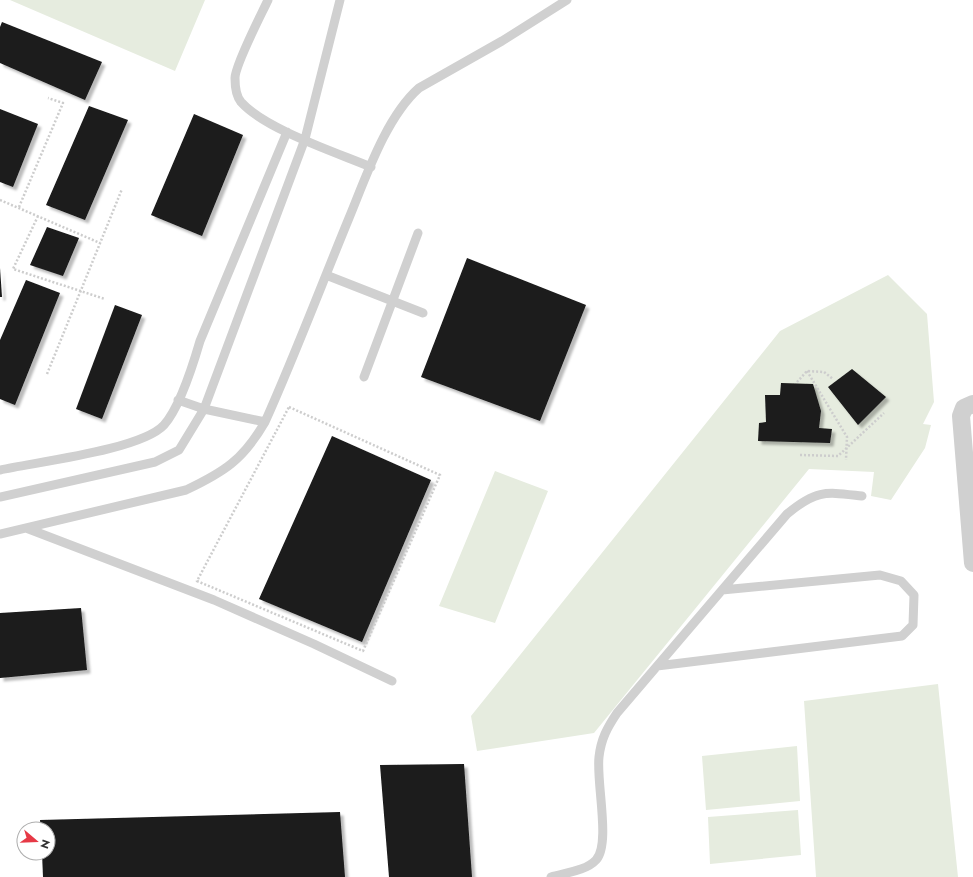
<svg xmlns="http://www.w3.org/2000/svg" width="973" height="877" font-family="Jost,sans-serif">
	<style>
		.green { fill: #e6ecdf }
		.building { fill: #1a1a1a; filter: url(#shadow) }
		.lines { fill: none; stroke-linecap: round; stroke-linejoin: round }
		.path { stroke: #cdcdcd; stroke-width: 2.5; stroke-dasharray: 2 2; stroke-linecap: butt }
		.lane { stroke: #d0d0d0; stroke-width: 9 }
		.street { stroke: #d0d0d0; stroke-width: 18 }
	</style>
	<defs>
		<filter id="shadow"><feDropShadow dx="3.5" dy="3.5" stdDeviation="1" flood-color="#0004"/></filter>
	</defs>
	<rect width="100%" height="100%" fill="#fff"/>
	<!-- green -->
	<path class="green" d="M 10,0 L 205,0 L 175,71 Z
		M 888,275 L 927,314 L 934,402 L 923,424 L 931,425 L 925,448 L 891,500 L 871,496 L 874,472 L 809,469 L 594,733 L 477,751 L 471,716 L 780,331 Z
		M 495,471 L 548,491 L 495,623 L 439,606 Z
		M 938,684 L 958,877 L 816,877 L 804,701 Z
		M 797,746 L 800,801 L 706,810 L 702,756 Z
		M 798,810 L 801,855 L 710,864 L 708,817 Z"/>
	<!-- building -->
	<path class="building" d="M 2,22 L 102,62 L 85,100 L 0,63 L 0,27 Z
		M 89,106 L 128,120 L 85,220 L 46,205 Z
		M 0,109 L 38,124 L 13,187 L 0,182 Z
		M 194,114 L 243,135 L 202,236 L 151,215 Z
		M 47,227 L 79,238 L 63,276 L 30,265 Z
		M 467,258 L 586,305 L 540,421 L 421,377 Z
		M 0,268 L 2,297 L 0,297 Z
		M 26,280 L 60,293 L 15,405 L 0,399 L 0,340 Z
		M 115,305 L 142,315 L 102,419 L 76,409 Z
		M 852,369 L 886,397 L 858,425 L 828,387 Z
		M 781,383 L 813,384 L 821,411 L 819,428 L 832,429 L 830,443 L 758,441 L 759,423 L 766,422 L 765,395 L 780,395 Z
		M 332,436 L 431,480 L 362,642 L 259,599 Z
		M 81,608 L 87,670 L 0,678 L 0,613 Z
		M 464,764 L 472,877 L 389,877 L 380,765 Z
		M 340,812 L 345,877 L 43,877 L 42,853 L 48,853 L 48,829 L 41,829 L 40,820 Z"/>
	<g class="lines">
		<!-- path -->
		<path class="path" d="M 0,200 L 100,243
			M 19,207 L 63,103 L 48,98
			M 38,216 L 13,269 L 105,299
			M 807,371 L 847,437 L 846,460
			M 47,374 L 122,189
			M 797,382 L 807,371 L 824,372 L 833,379
			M 289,407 L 440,475 L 363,651 L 197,581 Z
			M 800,455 L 838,456 L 884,413"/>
		<!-- lane -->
		<path class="lane" d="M 268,0 C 261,15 235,65 235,78 C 235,86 236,96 241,102 C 265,129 335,152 371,167
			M 326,275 L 423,313
			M 364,377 L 418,233
			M 178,400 L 204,409 L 265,422
			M 0,470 C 36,462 141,450 164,425 C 180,407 193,365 200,341 L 287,132
			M 0,497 L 155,462 L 179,450 L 204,409 L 305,139 L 340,0
			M 26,528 L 214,600 L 314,644 L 392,681
			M 0,534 L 186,490 C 224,472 243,460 265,422 C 295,355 321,286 349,218 C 366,177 386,117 419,88 L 502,41 L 567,0
			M 657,666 L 902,636 L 913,625 L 914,595 L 901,581 L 880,575 L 722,590
			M 551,877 C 564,873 586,871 596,860 C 611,844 596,782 599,757 C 601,739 607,728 617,713 L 787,514 C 817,489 826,492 862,496"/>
		<!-- street -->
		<path class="street" d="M 973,404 L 964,408 L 961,416 L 973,563"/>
	</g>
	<!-- north arrow -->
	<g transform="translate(36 841) rotate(109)"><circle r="19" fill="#ffffff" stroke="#adadad"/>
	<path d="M0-3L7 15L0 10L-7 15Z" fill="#e63946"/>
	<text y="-6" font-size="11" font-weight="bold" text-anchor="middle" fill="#333333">N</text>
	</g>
</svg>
